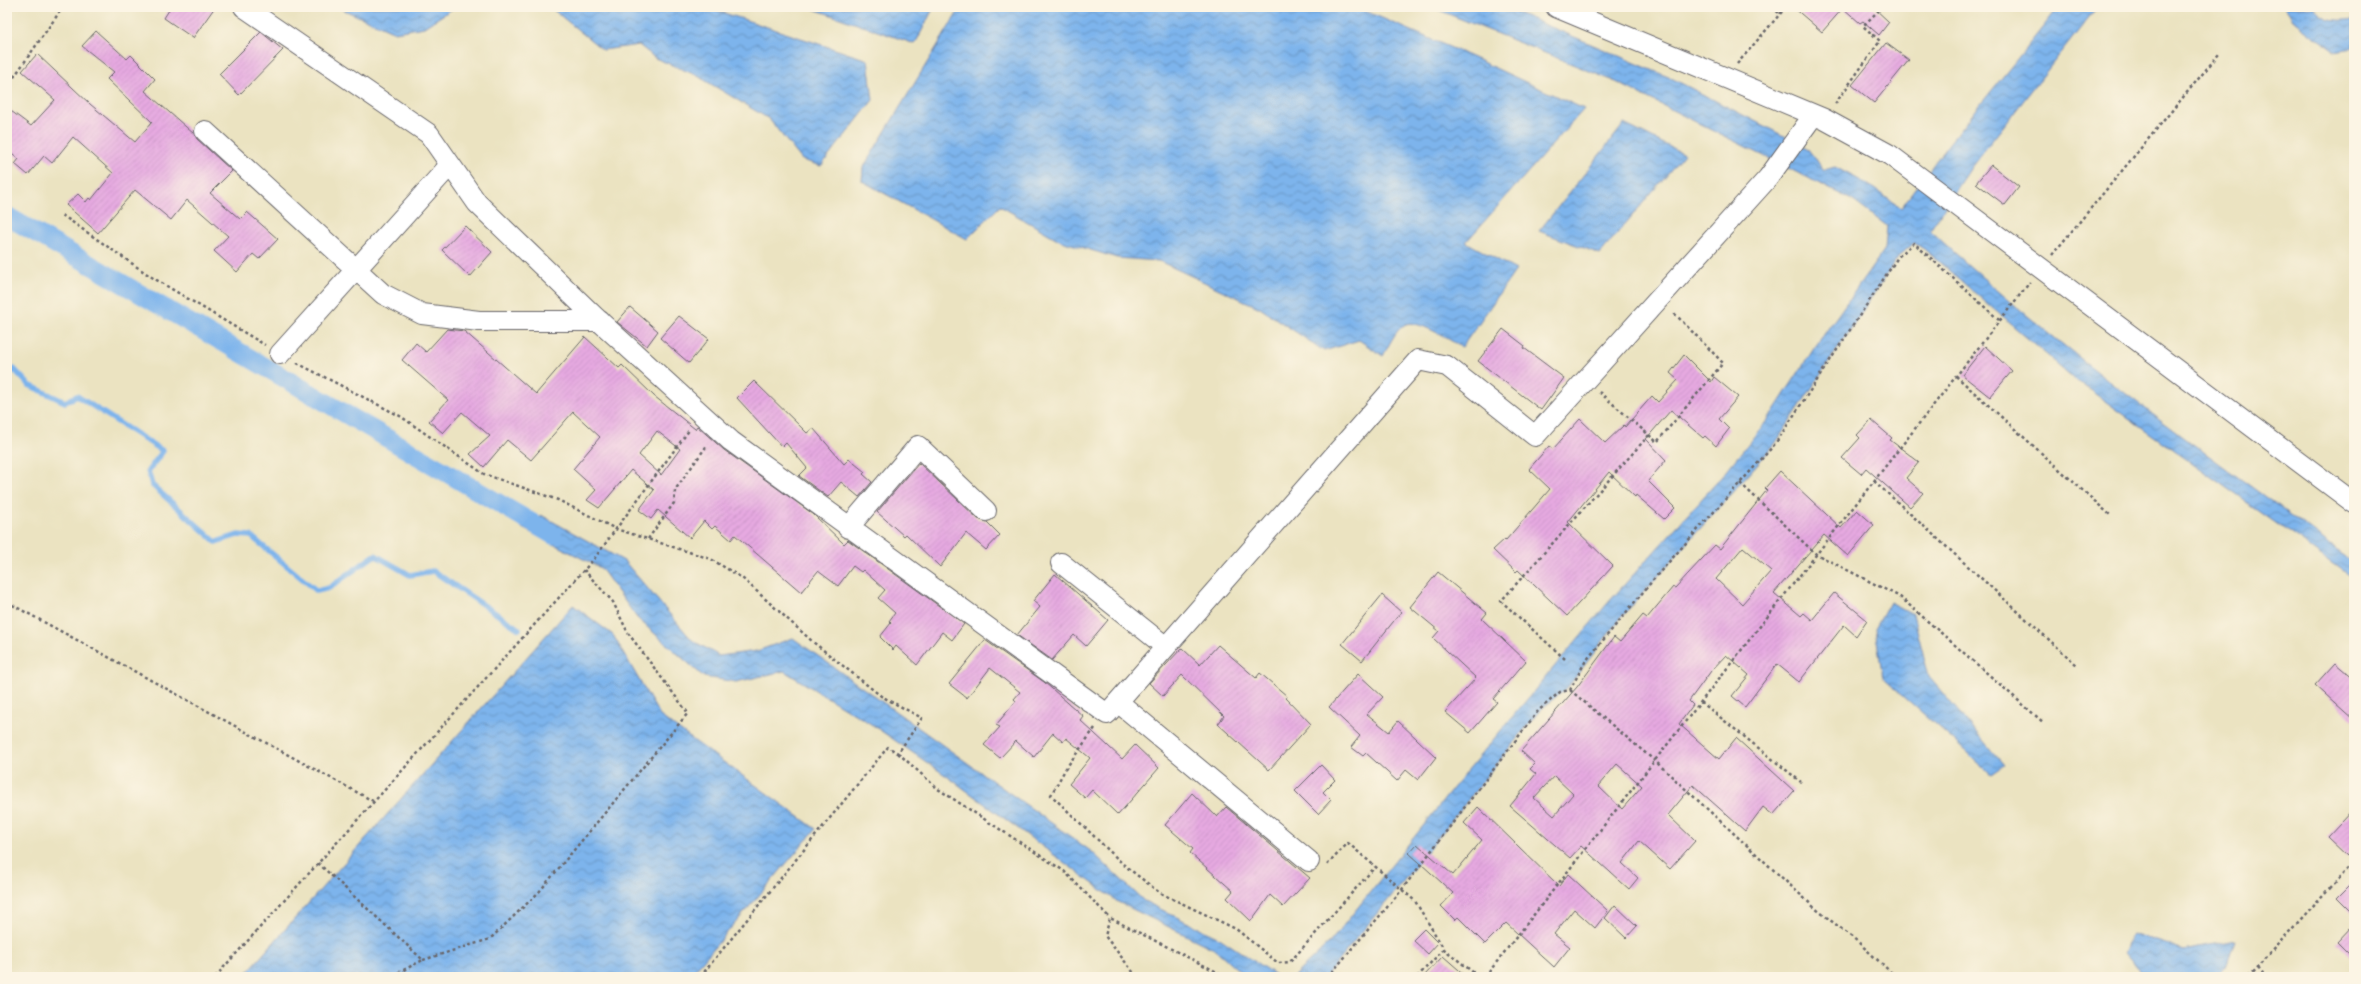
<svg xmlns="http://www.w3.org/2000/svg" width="2361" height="984" font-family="Dekko,sans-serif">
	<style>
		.water { fill: url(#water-waves); stroke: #506b94 }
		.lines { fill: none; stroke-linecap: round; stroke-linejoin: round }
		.stream { stroke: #7db4ec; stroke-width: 5.5 }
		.canal { stroke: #7db4ec; stroke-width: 19 }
		.building { fill: url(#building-hatch); fill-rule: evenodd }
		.minor-casing { stroke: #68666a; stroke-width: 22 }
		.path { stroke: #68666a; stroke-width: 2.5; stroke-dasharray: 3 3; stroke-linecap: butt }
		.minor { stroke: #fff; stroke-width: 20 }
	</style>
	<defs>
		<pattern id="water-waves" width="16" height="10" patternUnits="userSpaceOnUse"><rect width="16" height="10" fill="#7db4ec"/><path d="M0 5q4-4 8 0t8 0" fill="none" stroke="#6692c0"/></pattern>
		<pattern id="building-hatch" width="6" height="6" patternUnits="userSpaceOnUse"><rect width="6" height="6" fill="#e6a9e1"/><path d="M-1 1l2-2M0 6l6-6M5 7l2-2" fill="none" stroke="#c591c2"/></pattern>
	</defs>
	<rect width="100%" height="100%" fill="#fcf5e5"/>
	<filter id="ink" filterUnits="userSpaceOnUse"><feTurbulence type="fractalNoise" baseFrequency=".025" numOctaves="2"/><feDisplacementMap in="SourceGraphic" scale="8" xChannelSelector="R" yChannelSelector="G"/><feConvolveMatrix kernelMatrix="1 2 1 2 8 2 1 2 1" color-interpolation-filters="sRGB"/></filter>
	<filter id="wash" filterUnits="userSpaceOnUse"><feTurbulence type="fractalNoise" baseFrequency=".012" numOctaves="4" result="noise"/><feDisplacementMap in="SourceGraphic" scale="16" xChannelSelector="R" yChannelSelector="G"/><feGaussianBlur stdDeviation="0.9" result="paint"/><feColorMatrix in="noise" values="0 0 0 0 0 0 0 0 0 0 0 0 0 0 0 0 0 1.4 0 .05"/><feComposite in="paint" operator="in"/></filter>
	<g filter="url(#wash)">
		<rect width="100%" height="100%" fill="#ebe3c1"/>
		<!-- water -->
		<path class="water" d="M 337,7 L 455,7 L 424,27 L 395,32 Z
			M 546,7 L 706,7 L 868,60 L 873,100 L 821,166 L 802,160 L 769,119 L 696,75 L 655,58 L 639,45 L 603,50 L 551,8 Z
			M 808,7 L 934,7 L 915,44 Z
			M 961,7 L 1356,7 L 1454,49 L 1584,109 L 1466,242 L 1516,270 L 1462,347 C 1451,341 1415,317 1404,325 C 1395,331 1388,347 1383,356 L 1359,340 L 1324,351 L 1260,308 L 1159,261 L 1117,258 L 1061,241 L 1000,206 L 967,239 L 862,181 L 863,168 Z
			M 1431,7 L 1504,7 L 1673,79 L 1807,148 L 1824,170 L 1835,167 L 1867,184 L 1901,208 L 1947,146 L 2059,7 L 2097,7 L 1972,166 L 1930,230 C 2061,353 2209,455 2354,562 L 2354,579 L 2077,381 L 1924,249 L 1914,243 L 1898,257 L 1775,444 L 1619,620 L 1568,687 L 1540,710 L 1393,894 L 1325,977 L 1293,977 L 1331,941 L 1467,771 L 1607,604 L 1717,482 L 1769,418 L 1815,347 L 1885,249 L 1887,226 L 1852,200 L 1614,81 Z
			M 2285,7 L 2314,7 C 2323,22 2339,21 2354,19 L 2354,48 L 2334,51 L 2295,22 Z
			M 1624,124 L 1684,154 L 1600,254 L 1539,231 Z
			M 541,515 L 624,561 L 692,640 L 719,656 L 757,651 L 793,638 L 1092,852 L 1144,901 L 1221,939 L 1278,977 L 1246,977 L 1216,950 L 1118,902 L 948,777 L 871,724 L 784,671 L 736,682 L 704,677 L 637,618 L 601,568 L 522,528 Z
			M 1890,602 L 1913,614 L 1929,677 L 2004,765 L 1991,774 L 1883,678 L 1875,629 Z
			M 573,605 L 613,635 L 660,716 L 816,829 L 689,977 L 243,977 Z
			M 2132,933 L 2184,950 L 2235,940 L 2226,966 L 2215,977 L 2165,977 L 2141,972 L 2124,953 Z"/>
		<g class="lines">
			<!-- stream -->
			<path class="stream" d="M 7,377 L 14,369 L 29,385 L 65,402 L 77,396 L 163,451 L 148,471 L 152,485 L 216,542 L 238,535 L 251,536 L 317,591 L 329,588 L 375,555 L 410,575 L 433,571 L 519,629"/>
			<!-- canal -->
			<path class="canal" d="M 7,216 L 553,535"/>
		</g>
		<g id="blocks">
			<!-- building -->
			<path class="building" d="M 171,7 L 215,7 L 193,38 L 164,18 Z
				M 1793,7 L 1875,7 L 1874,8 L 1889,22 L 1879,35 L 1863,21 L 1860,23 L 1843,8 L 1822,32 Z
				M 96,31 L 127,59 L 131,55 L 155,79 L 145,91 L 194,134 L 197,139 L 232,171 L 210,193 L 240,219 L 247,212 L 278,239 L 259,259 L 253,254 L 237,272 L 214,251 L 228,236 L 187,200 L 171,220 L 135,190 L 98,233 L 66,205 L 78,194 L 86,202 L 89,198 L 91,200 L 113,173 L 73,137 L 52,163 L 44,156 L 28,175 L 15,164 L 19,159 L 7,149 L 7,108 L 31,126 L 55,100 L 22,71 L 37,54 L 90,104 L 135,142 L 152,122 L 107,79 L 114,72 L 82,46 Z
				M 261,32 L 283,50 L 239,95 L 219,74 Z
				M 1886,43 L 1909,60 L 1874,103 L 1852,85 Z
				M 1991,165 L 2019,187 L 2005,205 L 1976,183 Z
				M 465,226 L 492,252 L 470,277 L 442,250 Z
				M 630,307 L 658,331 L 647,346 L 617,322 Z
				M 679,316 L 709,339 L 689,363 L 660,338 Z
				M 447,329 L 464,331 L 536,394 L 585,337 L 619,368 L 622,365 L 654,396 L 695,429 L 697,426 L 724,450 L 813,514 L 844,544 L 848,540 L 964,624 L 952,640 L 942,632 L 917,665 L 896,646 L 893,650 L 880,637 L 891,623 L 889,621 L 895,613 L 878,598 L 885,590 L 863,570 L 861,572 L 853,566 L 838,586 L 818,571 L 801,592 L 735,535 L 731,540 L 715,526 L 712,529 L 704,521 L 690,538 L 658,510 L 651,519 L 639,510 L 654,490 L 631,470 L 599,508 L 587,500 L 596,490 L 573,469 L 600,437 L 573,412 L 531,460 L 507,440 L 484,467 L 470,454 L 490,436 L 462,412 L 443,433 L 429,421 L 448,400 L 402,360 L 416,343 L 426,352 ZM 657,431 L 680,449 L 661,475 L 639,455 Z
				M 1503,329 L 1525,346 L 1524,348 L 1564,378 L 1541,410 L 1478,361 Z
				M 1985,346 L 2012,371 L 1990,397 L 1962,375 Z
				M 1684,355 L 1711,382 L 1714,377 L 1738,397 L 1719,419 L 1729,429 L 1716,446 L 1705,436 L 1703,438 L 1671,410 L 1646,439 L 1666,460 L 1648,481 L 1675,508 L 1664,519 L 1636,495 L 1635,497 L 1609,472 L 1568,522 L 1613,566 L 1567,616 L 1518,570 L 1516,572 L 1493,550 L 1505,539 L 1506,540 L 1550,489 L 1529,469 L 1549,446 L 1553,449 L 1580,419 L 1605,443 L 1624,425 L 1625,427 L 1652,396 L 1658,402 L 1678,380 L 1670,373 Z
				M 754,381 L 807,433 L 813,428 L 844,464 L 849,459 L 865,472 L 863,474 L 872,482 L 859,497 L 841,482 L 828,497 L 799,476 L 807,468 L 786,443 L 782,447 L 737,398 Z
				M 1871,420 L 1892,438 L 1890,440 L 1919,462 L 1906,478 L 1923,493 L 1910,507 L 1866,468 L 1861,474 L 1842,458 L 1860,438 L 1857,435 Z
				M 919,463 L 978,519 L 987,522 L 1000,535 L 986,550 L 966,533 L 940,567 L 906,534 L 904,536 L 877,512 Z
				M 1780,471 L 1841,528 L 1857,510 L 1874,525 L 1848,556 L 1824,535 L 1774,593 L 1801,616 L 1804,613 L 1812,620 L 1834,593 L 1867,620 L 1856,636 L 1844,625 L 1799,682 L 1777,664 L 1745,707 L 1732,696 L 1749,675 L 1726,655 L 1711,671 L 1689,701 L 1693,705 L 1679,724 L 1719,759 L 1736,738 L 1794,791 L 1773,815 L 1763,807 L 1745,831 L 1693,785 L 1668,815 L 1695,841 L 1670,869 L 1639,841 L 1622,863 L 1638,878 L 1629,889 L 1581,846 L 1570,858 L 1510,806 L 1536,774 L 1530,769 L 1535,764 L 1521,751 L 1577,687 L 1614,637 L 1620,642 L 1643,615 L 1647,618 L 1673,587 L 1675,588 L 1715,545 L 1720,549 L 1767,490 L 1765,488 ZM 1743,547 L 1771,571 L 1742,604 L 1716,579 ZM 1617,764 L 1642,786 L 1622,809 L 1598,786 ZM 1554,776 L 1573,794 L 1554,816 L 1534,798 Z
				M 1438,572 L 1487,613 L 1482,619 L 1526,661 L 1493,699 L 1497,702 L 1470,733 L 1445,712 L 1476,678 L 1433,638 L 1439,631 L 1410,607 Z
				M 1055,574 L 1108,620 L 1086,646 L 1074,635 L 1052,660 L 1017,635 L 1040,607 L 1033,601 Z
				M 1382,595 L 1401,612 L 1362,661 L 1342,644 Z
				M 985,640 L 1044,682 L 1083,716 L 1080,720 L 1122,759 L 1135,745 L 1159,768 L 1118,815 L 1092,790 L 1085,798 L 1069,784 L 1090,758 L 1066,738 L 1063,742 L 1053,733 L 1034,757 L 1016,741 L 1000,758 L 984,745 L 1000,727 L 996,725 L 1016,701 L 1014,699 L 1020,692 L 990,668 L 967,698 L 949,684 Z
				M 1218,645 L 1256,678 L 1260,673 L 1287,696 L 1286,698 L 1311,724 L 1269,770 L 1218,724 L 1224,716 L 1182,675 L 1163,696 L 1149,683 L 1182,648 L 1200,665 Z
				M 2335,663 L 2354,679 L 2354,720 L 2315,685 Z
				M 1358,674 L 1383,697 L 1367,714 L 1389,732 L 1398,721 L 1436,757 L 1418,780 L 1406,770 L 1397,781 L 1366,753 L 1363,756 L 1351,747 L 1360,736 L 1329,707 Z
				M 1321,765 L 1335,780 L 1323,792 L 1331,800 L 1318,814 L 1295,791 Z
				M 1192,793 L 1217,817 L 1226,807 L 1310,878 L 1283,907 L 1270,895 L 1251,921 L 1227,898 L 1233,891 L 1190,853 L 1193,849 L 1165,825 Z
				M 1478,807 L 1559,886 L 1568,874 L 1608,911 L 1595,928 L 1574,909 L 1554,934 L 1570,947 L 1554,967 L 1506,923 L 1485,944 L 1458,917 L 1455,920 L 1441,906 L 1453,893 L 1409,853 L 1417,844 L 1453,875 L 1482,840 L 1464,823 Z
				M 2354,808 L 2354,848 L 2347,856 L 2327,837 Z
				M 2354,881 L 2354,915 L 2337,898 Z
				M 1615,905 L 1637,926 L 1626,938 L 1605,918 Z
				M 2354,924 L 2354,959 L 2337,942 Z
				M 1424,929 L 1438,943 L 1428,954 L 1413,940 Z
				M 1443,956 L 1467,977 L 1423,977 Z"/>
		</g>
	</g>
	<g filter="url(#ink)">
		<use href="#blocks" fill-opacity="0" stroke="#68666a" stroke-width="1"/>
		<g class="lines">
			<!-- minor casing -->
			<g class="minor-casing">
				<path id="minor" d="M 244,7 L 429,134 L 477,203 L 596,318 L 731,441 L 1107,714 L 1418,360 L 1447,366 L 1535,436 L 1768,178 L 1813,116
					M 1556,7 L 1824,119 L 1890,155 L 2354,503
					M 205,131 L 383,294 L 422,314 L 479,321 L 600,321
					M 280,354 L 450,165
					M 848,528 L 918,446 L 986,511
					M 1061,563 L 1166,647
					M 1118,702 L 1309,861"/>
			</g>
			<!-- path -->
			<path class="path" d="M 1772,7 L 1780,14
				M 1737,64 L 1786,7
				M 7,87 L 63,7
				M 1835,104 L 1880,41 L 1863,26 L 1882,7
				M 62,215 L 150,276 L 265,345
				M 2052,255 L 2219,54
				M 297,363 L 400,416 L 484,474 L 558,500 L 616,529 L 690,429
				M 1956,376 L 2110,515
				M 1599,392 L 1657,442 L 1723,363 L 1673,312
				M 1874,481 L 2078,666
				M 1740,483 L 1816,554 L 1900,597 L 2044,723
				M 648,539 L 674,503 L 675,490 L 708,444
				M 7,602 L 373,801
				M 1565,659 L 1501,601 L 1649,435
				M 1570,690 L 1655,761 L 1816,909 L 1857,941 L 1896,977
				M 1701,702 L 1801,782
				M 1095,728 L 1066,768 L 1051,795 L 1124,865 L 1160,893 L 1236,929 L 1278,963 L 1290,962 L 1375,867
				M 898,753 L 938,789 L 1064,871 L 1110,918
				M 318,863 L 423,960 L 390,977
				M 1327,865 L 1348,843 L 1415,901 L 1444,949 L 1479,977
				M 423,960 L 490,939 L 539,892 L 688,713 L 628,633 L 613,602 L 584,570
				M 2257,967 L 2265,977
				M 215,977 L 594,559 L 616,529 L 711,559 L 742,578 L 813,642 L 881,696 L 922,718 L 898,753 L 888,747 L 700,977
				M 1137,977 L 1105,936 L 1110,918 L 1227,977
				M 1328,977 L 1400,892 L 1538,711 L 1560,692 L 1570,690 L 1585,662 L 1658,574 L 1775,444 L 1898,257 L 1914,243 L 1999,320
				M 1417,977 L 1444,949
				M 1485,977 L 2030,282
				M 2248,977 L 2354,861"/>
			<!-- minor -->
			<use href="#minor" class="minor"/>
		</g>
	</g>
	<!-- margin -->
	<rect width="2361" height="984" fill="none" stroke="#fcf5e5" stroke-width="24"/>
</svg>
